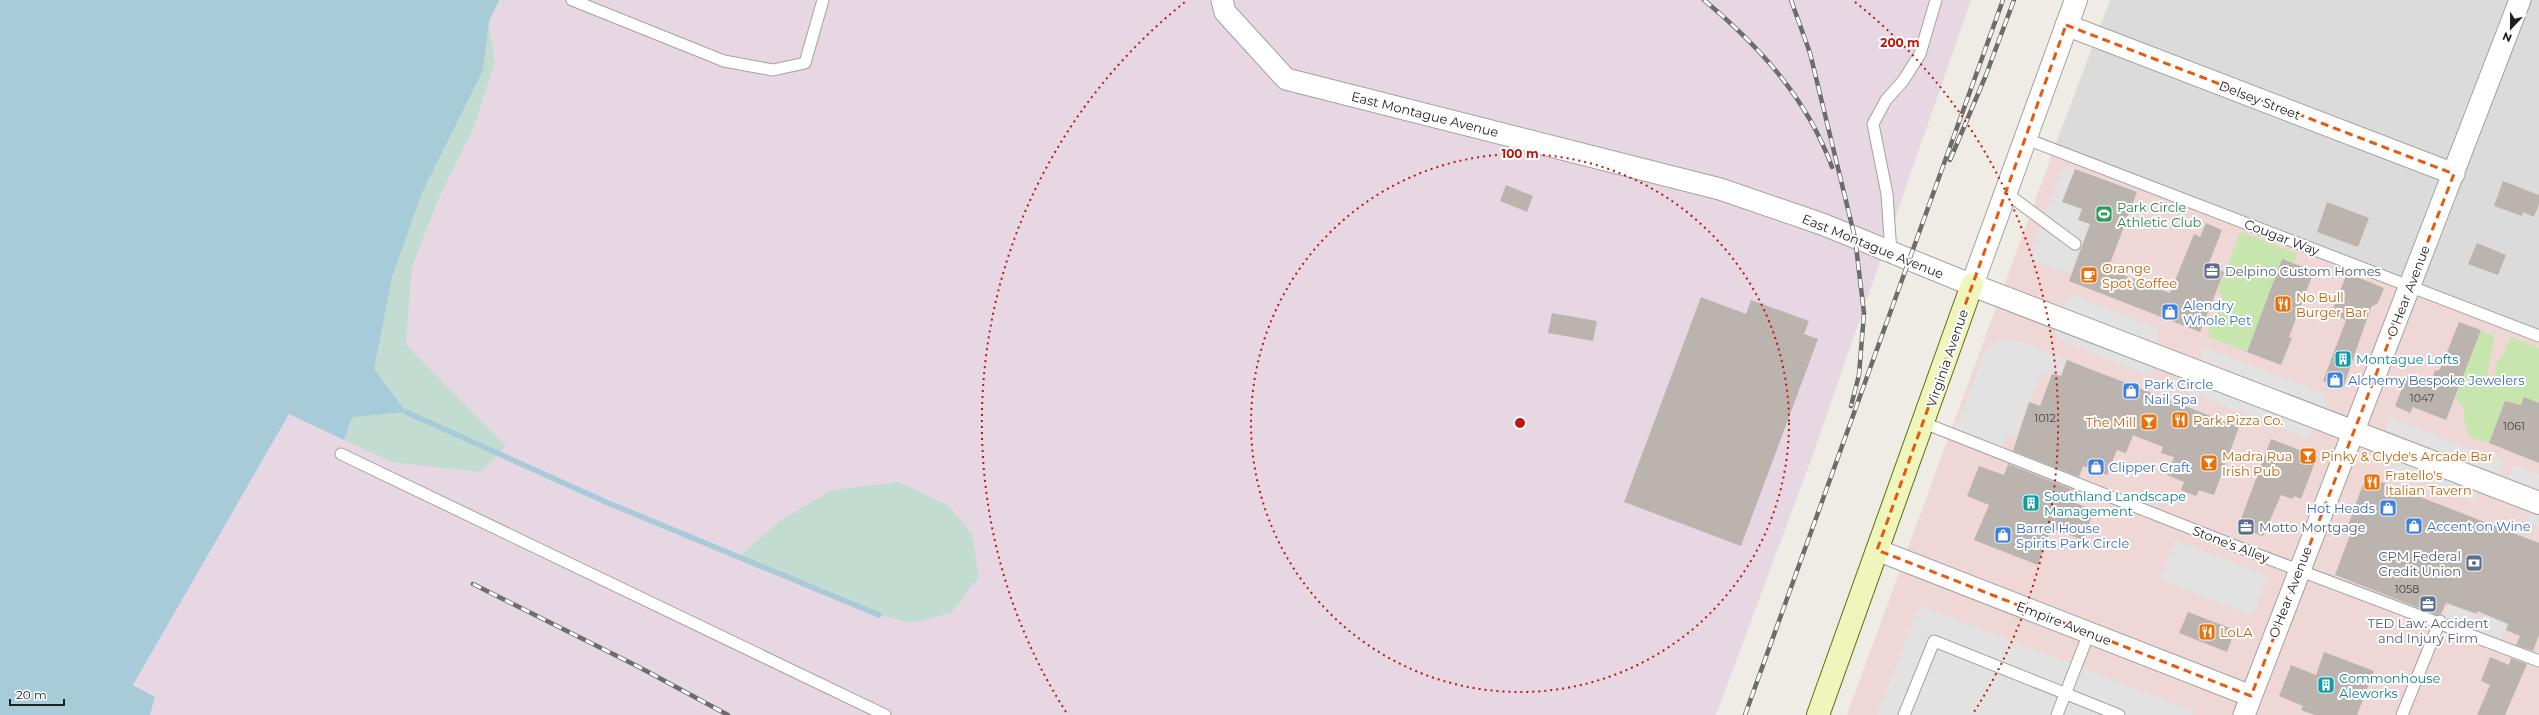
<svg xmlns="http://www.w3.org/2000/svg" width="2539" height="715" font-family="Montserrat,sans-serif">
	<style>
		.residential { fill: #dcdbdb }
		.commercial { fill: #eed7d5 }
		.industrial { fill: #e7d7e3 }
		.grass { fill: #c6e6ad }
		.wetland { fill: #c3dcd1 }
		.parking { fill: #e2e2e2 }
		.water { fill: #a8cbd9 }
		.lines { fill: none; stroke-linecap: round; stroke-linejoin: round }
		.stream { stroke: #a8cbd9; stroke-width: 5.5 }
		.building { fill: #bbb4ae }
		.service-casing { stroke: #a2a2a2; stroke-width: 13 }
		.minor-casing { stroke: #a2a2a2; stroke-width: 23 }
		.tertiary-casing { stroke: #a2a2a2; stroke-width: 24 }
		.secondary-casing { stroke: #5e6f0b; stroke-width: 24 }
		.service { stroke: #fff; stroke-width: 11 }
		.minor { stroke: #fff; stroke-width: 21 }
		.tertiary { stroke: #fff; stroke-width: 22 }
		.secondary { stroke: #eff6bc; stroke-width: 22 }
		.rail-casing { stroke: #6c6c6c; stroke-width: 4.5 }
		.rail { stroke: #fff; stroke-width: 3; stroke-dasharray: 9; stroke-linecap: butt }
		.marked { fill: none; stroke: #e8590c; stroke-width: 3; stroke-dasharray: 8 5; stroke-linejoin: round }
		.ring { fill: none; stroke: #c0160c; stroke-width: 2; stroke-dasharray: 2 4 }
		.labels { text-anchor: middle; stroke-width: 4; stroke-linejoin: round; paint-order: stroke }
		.number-label { font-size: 11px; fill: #454442 }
		.street-label { font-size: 13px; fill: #1e1e1e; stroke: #fff }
		.leisure-label { font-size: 13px; fill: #27864d; stroke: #fff; text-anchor: start }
		.food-label { font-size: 13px; fill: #c56008; stroke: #fff; text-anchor: start }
		.service-label { font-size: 13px; fill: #4e5e75; stroke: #fff; text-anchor: start }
		.shop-label { font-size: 13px; fill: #366cbe; stroke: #fff; text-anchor: start }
		.culture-label { font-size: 13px; fill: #0d838f; stroke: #fff; text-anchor: start }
		.centre { fill: #c0160c; stroke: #fff; stroke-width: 2 }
		.ring-label { font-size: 12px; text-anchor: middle; font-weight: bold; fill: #c0160c; stroke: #fff; stroke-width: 4; stroke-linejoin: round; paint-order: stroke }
	</style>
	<rect width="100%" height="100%" fill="#eeece5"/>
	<!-- residential -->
	<path class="residential" d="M 2110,0 L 2539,0 L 2539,336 L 2054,149 Z"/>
	<!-- commercial -->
	<path class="commercial" d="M 2054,149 L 2539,336 L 2539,715 L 1847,715 Z"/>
	<!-- industrial -->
	<path class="industrial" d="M 500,0 L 1971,0 L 1811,460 L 1716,715 L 150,715 L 155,697 L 133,685 L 289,413 L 391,462 L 406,345 L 412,267 L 439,198 L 474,127 L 495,63 L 489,23 Z"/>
	<!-- grass -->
	<path class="grass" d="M 2240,232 L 2298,254 L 2294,263 L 2282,259 L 2247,352 L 2207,336 L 2222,296 L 2218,292 Z
		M 2481,330 L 2493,335 L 2494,342 L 2487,372 L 2489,379 L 2492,380 L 2496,373 L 2495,363 L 2502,357 L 2511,337 L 2539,348 L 2539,403 L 2524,397 L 2520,406 L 2505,401 L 2489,443 L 2470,437 L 2464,420 L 2464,409 L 2455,397 Z"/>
	<!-- wetland -->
	<path class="wetland" d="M 477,0 L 500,0 L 489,23 L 495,63 L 474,127 L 439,198 L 412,267 L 406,345 L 506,446 L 481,472 L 391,462 L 289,414 Z
		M 899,482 L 949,506 L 972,534 L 979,577 L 951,613 L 911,623 L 879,615 L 739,557 L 780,521 L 832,490 Z"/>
	<!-- parking -->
	<path class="parking" d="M 2064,165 L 2075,169 L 2062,202 L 2082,209 L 2078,220 L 2090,224 L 2070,274 L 2028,259 Z
		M 2070,294 L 2157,328 L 2158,345 L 2064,308 Z
		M 2053,325 L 2154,364 L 2149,376 L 2059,340 Z
		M 2000,339 L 2019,341 L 2067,360 L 2062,372 L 2054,369 L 2052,374 L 2048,373 L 2039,378 L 2019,429 L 2021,430 L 2017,438 L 2007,435 L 2001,449 L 1954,431 L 1984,353 L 1991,344 Z
		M 2204,347 L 2323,393 L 2327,409 L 2200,359 Z
		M 2192,377 L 2314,426 L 2309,439 L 2186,391 Z
		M 2390,417 L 2505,462 L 2500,474 L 2386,430 Z
		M 2379,450 L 2479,490 L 2474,502 L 2374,462 Z
		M 2513,465 L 2539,475 L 2539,489 L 2509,477 Z
		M 2531,510 L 2539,513 L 2539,527 L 2527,522 Z
		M 2175,540 L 2268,576 L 2252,616 L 2160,580 Z
		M 2450,603 L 2477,614 L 2472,630 L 2444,619 Z
		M 1919,605 L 2194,711 L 2193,715 L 1877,715 Z
		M 2483,613 L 2508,623 L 2501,641 L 2476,631 Z"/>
	<!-- water -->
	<path class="water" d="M 0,0 L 499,0 L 489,20 L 483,70 L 422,193 L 392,277 L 374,369 L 406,412 L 352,417 L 344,440 L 289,414 L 133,685 L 155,697 L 150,715 L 0,715 Z"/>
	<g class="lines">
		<!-- stream -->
		<path class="stream" d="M 406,412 L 606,502 L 879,615"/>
	</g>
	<!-- building -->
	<path class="building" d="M 2075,169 L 2137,192 L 2108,269 L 2170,293 L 2194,234 L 2200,237 L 2206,223 L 2222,230 L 2208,265 L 2224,272 L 2200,332 L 2069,281 L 2090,224 L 2078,220 L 2082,209 L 2062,202 Z
		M 2503,181 L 2539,195 L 2539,204 L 2534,217 L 2523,212 L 2522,216 L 2494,206 Z
		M 1506,185 L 1533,196 L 1527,212 L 1500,201 Z
		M 2327,202 L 2369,218 L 2358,247 L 2317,232 Z
		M 2477,243 L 2506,255 L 2498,275 L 2468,264 Z
		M 2282,259 L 2314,271 L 2289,337 L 2292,338 L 2281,365 L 2247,352 Z
		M 2347,273 L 2384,288 L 2378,303 L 2371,307 L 2343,388 L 2323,381 L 2346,320 L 2331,314 Z
		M 1701,297 L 1746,314 L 1751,300 L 1809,321 L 1804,334 L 1818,339 L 1741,546 L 1624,502 Z
		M 1552,313 L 1597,321 L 1593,341 L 1548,333 Z
		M 2459,322 L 2481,330 L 2446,420 L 2413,407 L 2410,413 L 2395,406 L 2407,376 L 2429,386 L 2435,371 L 2439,370 L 2441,367 Z
		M 2067,360 L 2239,427 L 2214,495 L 2199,490 L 2196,496 L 2181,490 L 2184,482 L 2167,475 L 2174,457 L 2161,453 L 2163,447 L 2133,435 L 2126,453 L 2117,450 L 2107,475 L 2083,466 L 2079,477 L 2013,451 L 2029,402 L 2040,406 L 2052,374 L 2061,376 Z
		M 2524,397 L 2539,403 L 2539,463 L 2489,443 L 2505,401 L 2521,405 Z
		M 2271,439 L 2317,457 L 2301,499 L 2294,496 L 2292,499 L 2281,495 L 2263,536 L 2238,527 Z
		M 2008,464 L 2074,490 L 2070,501 L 2094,510 L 2083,540 L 2051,528 L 2038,565 L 1974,540 L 1989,505 L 1967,496 L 1979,466 L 2004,475 Z
		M 2366,476 L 2539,543 L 2539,635 L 2533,651 L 2516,645 L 2520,636 L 2506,630 L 2508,624 L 2477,611 L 2477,614 L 2446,603 L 2441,614 L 2437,615 L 2335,575 L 2350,535 L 2345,534 Z
		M 2188,612 L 2235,630 L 2227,652 L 2179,633 Z
		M 2324,652 L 2374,671 L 2357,715 L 2315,715 L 2301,710 L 2303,706 L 2279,696 L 2291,665 L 2316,675 Z
		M 2490,657 L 2509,665 L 2511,658 L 2527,664 L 2505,715 L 2477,715 L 2490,685 L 2481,681 Z"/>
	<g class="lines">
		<!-- service casing -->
		<g class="service-casing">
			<path id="service" d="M 572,0 L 724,61 L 773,70 L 805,63 L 823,0
				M 2024,138 L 2539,336
				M 2005,192 L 2075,244
				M 1891,253 L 1887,194 L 1873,124 L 1886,100 L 1903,81 L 1920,54 L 1936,0
				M 1924,423 L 2243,549 L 2539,661
				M 341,454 L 885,715
				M 1904,715 L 1934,641 L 2119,715
				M 2057,715 L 2089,633
				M 2402,715 L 2440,621"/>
		</g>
		<!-- minor casing -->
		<g class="minor-casing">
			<path id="minor" d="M 1222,0 L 1225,12 L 1286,79 L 1720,189 L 1822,224 L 1972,285
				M 2066,25 L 2454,174
				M 1877,550 L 2251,696
				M 2244,715 L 2520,0"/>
		</g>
		<!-- tertiary casing -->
		<g class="tertiary-casing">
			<path id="tertiary" d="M 2076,0 L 1972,285 L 2539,503"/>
		</g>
		<!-- secondary casing -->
		<g class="secondary-casing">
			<path id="secondary" d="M 1818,715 L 1972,285"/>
		</g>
		<!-- service -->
		<use href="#service" class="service"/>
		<!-- minor -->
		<use href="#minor" class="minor"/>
		<!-- tertiary -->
		<use href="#tertiary" class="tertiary"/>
		<!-- secondary -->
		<use href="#secondary" class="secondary"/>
		<!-- rail casing -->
		<g class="rail-casing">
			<path id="rail" d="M 1704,0 C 1759,46 1807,98 1832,167
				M 1791,0 L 1810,53 L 1855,238 L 1864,313 L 1859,375 L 1851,406
				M 1950,160 L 1986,75 L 2014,0
				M 473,584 L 637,666 L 728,715
				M 1745,715 L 2003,0"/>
		</g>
		<!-- rail -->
		<use href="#rail" class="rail"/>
	</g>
	<!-- marked area -->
	<path class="marked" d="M 2066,25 L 2454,174 L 2251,696 L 1877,550 Z"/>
	<!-- distance rings -->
	<g class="ring">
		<circle cx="1520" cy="423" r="269"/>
		<path d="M1066 712A538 538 0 0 1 1185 2M1855 2A538 538 0 0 1 1974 712"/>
	</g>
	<!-- icons -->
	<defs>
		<g id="stadium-square" transform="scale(0.9)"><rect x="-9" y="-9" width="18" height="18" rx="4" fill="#2e9e5b" stroke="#fff"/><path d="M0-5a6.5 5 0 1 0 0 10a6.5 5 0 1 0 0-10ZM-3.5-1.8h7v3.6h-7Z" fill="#fff"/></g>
		<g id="office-square" transform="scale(0.9)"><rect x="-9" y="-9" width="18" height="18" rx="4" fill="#5c6f8a" stroke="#fff"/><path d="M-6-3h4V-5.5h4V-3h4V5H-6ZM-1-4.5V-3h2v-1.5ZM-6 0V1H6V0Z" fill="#fff"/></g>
		<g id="cafe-square" transform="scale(0.9)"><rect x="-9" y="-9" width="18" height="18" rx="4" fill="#e8710a" stroke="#fff"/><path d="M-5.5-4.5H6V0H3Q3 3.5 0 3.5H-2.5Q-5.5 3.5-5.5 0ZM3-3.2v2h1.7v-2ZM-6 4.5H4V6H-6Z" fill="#fff"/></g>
		<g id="restaurant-square" transform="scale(0.9)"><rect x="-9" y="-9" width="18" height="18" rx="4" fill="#e8710a" stroke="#fff"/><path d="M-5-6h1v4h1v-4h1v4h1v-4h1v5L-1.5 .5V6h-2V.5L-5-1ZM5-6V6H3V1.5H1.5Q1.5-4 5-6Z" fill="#fff"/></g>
		<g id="shop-square" transform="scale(0.9)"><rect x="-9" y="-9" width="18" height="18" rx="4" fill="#3f7fe0" stroke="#fff"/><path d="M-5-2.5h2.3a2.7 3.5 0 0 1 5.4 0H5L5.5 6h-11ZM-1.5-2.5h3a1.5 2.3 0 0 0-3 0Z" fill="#fff"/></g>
		<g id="building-square" transform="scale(0.9)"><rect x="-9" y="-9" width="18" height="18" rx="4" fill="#0f9aa8" stroke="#fff"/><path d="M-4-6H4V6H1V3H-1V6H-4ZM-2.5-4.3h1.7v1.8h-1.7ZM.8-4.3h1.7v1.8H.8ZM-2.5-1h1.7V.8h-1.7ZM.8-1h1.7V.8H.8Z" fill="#fff"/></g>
		<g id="bar-square" transform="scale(0.9)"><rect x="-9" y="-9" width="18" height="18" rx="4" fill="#e8710a" stroke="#fff"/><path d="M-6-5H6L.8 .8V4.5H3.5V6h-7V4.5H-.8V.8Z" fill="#fff"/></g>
		<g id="bank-square" transform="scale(0.9)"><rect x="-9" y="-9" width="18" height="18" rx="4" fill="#5c6f8a" stroke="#fff"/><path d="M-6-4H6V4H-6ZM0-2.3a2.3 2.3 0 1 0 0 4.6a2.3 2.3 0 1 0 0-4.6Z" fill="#fff"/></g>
	</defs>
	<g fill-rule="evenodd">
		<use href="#stadium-square" x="2104" y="214"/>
		<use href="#office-square" x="2212" y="271"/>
		<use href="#cafe-square" x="2089" y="275"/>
		<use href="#restaurant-square" x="2283" y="304"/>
		<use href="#shop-square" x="2170" y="312"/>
		<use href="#building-square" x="2343" y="359"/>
		<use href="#shop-square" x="2335" y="380"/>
		<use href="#shop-square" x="2131" y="391"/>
		<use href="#restaurant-square" x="2180" y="420"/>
		<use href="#bar-square" x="2149" y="422"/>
		<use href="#bar-square" x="2308" y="456"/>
		<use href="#bar-square" x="2209" y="463"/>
		<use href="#shop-square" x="2096" y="467"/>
		<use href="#restaurant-square" x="2372" y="482"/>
		<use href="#building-square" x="2031" y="503"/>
		<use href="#shop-square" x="2388" y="508"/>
		<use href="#shop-square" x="2414" y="526"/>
		<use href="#office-square" x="2246" y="527"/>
		<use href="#shop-square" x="2003" y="535"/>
		<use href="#bank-square" x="2474" y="563"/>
		<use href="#office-square" x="2428" y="604"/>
		<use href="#restaurant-square" x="2207" y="632"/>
		<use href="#building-square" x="2326" y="685"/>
	</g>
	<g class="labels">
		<!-- number labels -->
		<g class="number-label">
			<text x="2422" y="402">1047</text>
			<text x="2045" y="422">1012</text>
			<text x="2514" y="430">1061</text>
			<text x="2407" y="593">1058</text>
		</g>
		<!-- street labels -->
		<g class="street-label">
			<text transform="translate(2260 100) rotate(21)" y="5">Delsey Street</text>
			<text transform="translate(1425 114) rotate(14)" y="5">East Montague Avenue</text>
			<text transform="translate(2282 237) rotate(21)" y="5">Cougar Way</text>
			<text transform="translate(1873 246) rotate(22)" y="5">East Montague Avenue</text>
			<text transform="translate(2408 291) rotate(-69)" y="5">O'Hear Avenue</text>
			<text transform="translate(1947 358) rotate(-71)" y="5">Virginia Avenue</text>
			<text transform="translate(2231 544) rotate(21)" y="5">Stone's Alley</text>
			<text transform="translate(2290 592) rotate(-69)" y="5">O'Hear Avenue</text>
			<text transform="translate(2064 623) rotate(21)" y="5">Empire Avenue</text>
		</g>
		<!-- leisure labels -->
		<g class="leisure-label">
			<text x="2117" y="212">Park Circle<tspan x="2117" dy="15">Athletic Club</tspan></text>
		</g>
		<!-- food labels -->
		<g class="food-label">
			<text x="2102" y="273">Orange<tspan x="2102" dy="15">Spot Coffee</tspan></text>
			<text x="2296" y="302">No Bull<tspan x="2296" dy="15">Burger Bar</tspan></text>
			<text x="2193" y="425">Park Pizza Co.</text>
			<text x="2136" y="427" text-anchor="end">The Mill</text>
			<text x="2222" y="461">Madra Rua<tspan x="2222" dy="15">Irish Pub</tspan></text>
			<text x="2321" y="461">Pinky &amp; Clyde's Arcade Bar</text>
			<text x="2385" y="480">Fratello's<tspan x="2385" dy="15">Italian Tavern</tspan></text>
			<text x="2220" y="637">LoLA</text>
		</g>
		<!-- service labels -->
		<g class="service-label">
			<text x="2225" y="276">Delpino Custom Homes</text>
			<text x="2259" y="532">Motto Mortgage</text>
			<text x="2461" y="561" text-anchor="end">CPM Federal<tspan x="2461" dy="15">Credit Union</tspan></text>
			<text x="2428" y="628" text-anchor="middle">TED Law: Accident<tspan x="2428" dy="15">and Injury Firm</tspan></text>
		</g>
		<!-- shop labels -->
		<g class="shop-label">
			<text x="2183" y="310">Alendry<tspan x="2183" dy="15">Whole Pet</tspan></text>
			<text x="2348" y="385">Alchemy Bespoke Jewelers</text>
			<text x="2144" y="389">Park Circle<tspan x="2144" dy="15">Nail Spa</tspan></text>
			<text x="2109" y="472">Clipper Craft</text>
			<text x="2375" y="513" text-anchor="end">Hot Heads</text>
			<text x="2427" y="531">Accent on Wine</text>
			<text x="2016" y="533">Barrel House<tspan x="2016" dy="15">Spirits Park Circle</tspan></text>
		</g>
		<!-- culture labels -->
		<g class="culture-label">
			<text x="2356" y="364">Montague Lofts</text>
			<text x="2044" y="501">Southland Landscape<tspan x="2044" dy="15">Management</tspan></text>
			<text x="2339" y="683">Commonhouse<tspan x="2339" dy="15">Aleworks</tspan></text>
		</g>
	</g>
	<circle cx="1520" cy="423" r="6" class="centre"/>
	<g class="ring-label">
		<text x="1900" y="47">200 m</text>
		<text x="1520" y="158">100 m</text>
	</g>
	<!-- north arrow -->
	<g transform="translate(2511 28) rotate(202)" stroke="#ffffff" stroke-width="3" paint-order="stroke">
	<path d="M0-3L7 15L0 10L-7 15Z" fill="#1e1e1e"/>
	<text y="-6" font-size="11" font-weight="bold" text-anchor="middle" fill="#1e1e1e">N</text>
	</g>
	<!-- scale -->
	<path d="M10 699v6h54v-6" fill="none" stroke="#1e1e1e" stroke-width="2"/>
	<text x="16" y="699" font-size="12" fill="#1e1e1e" stroke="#ffffff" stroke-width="3" paint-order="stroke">20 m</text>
</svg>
